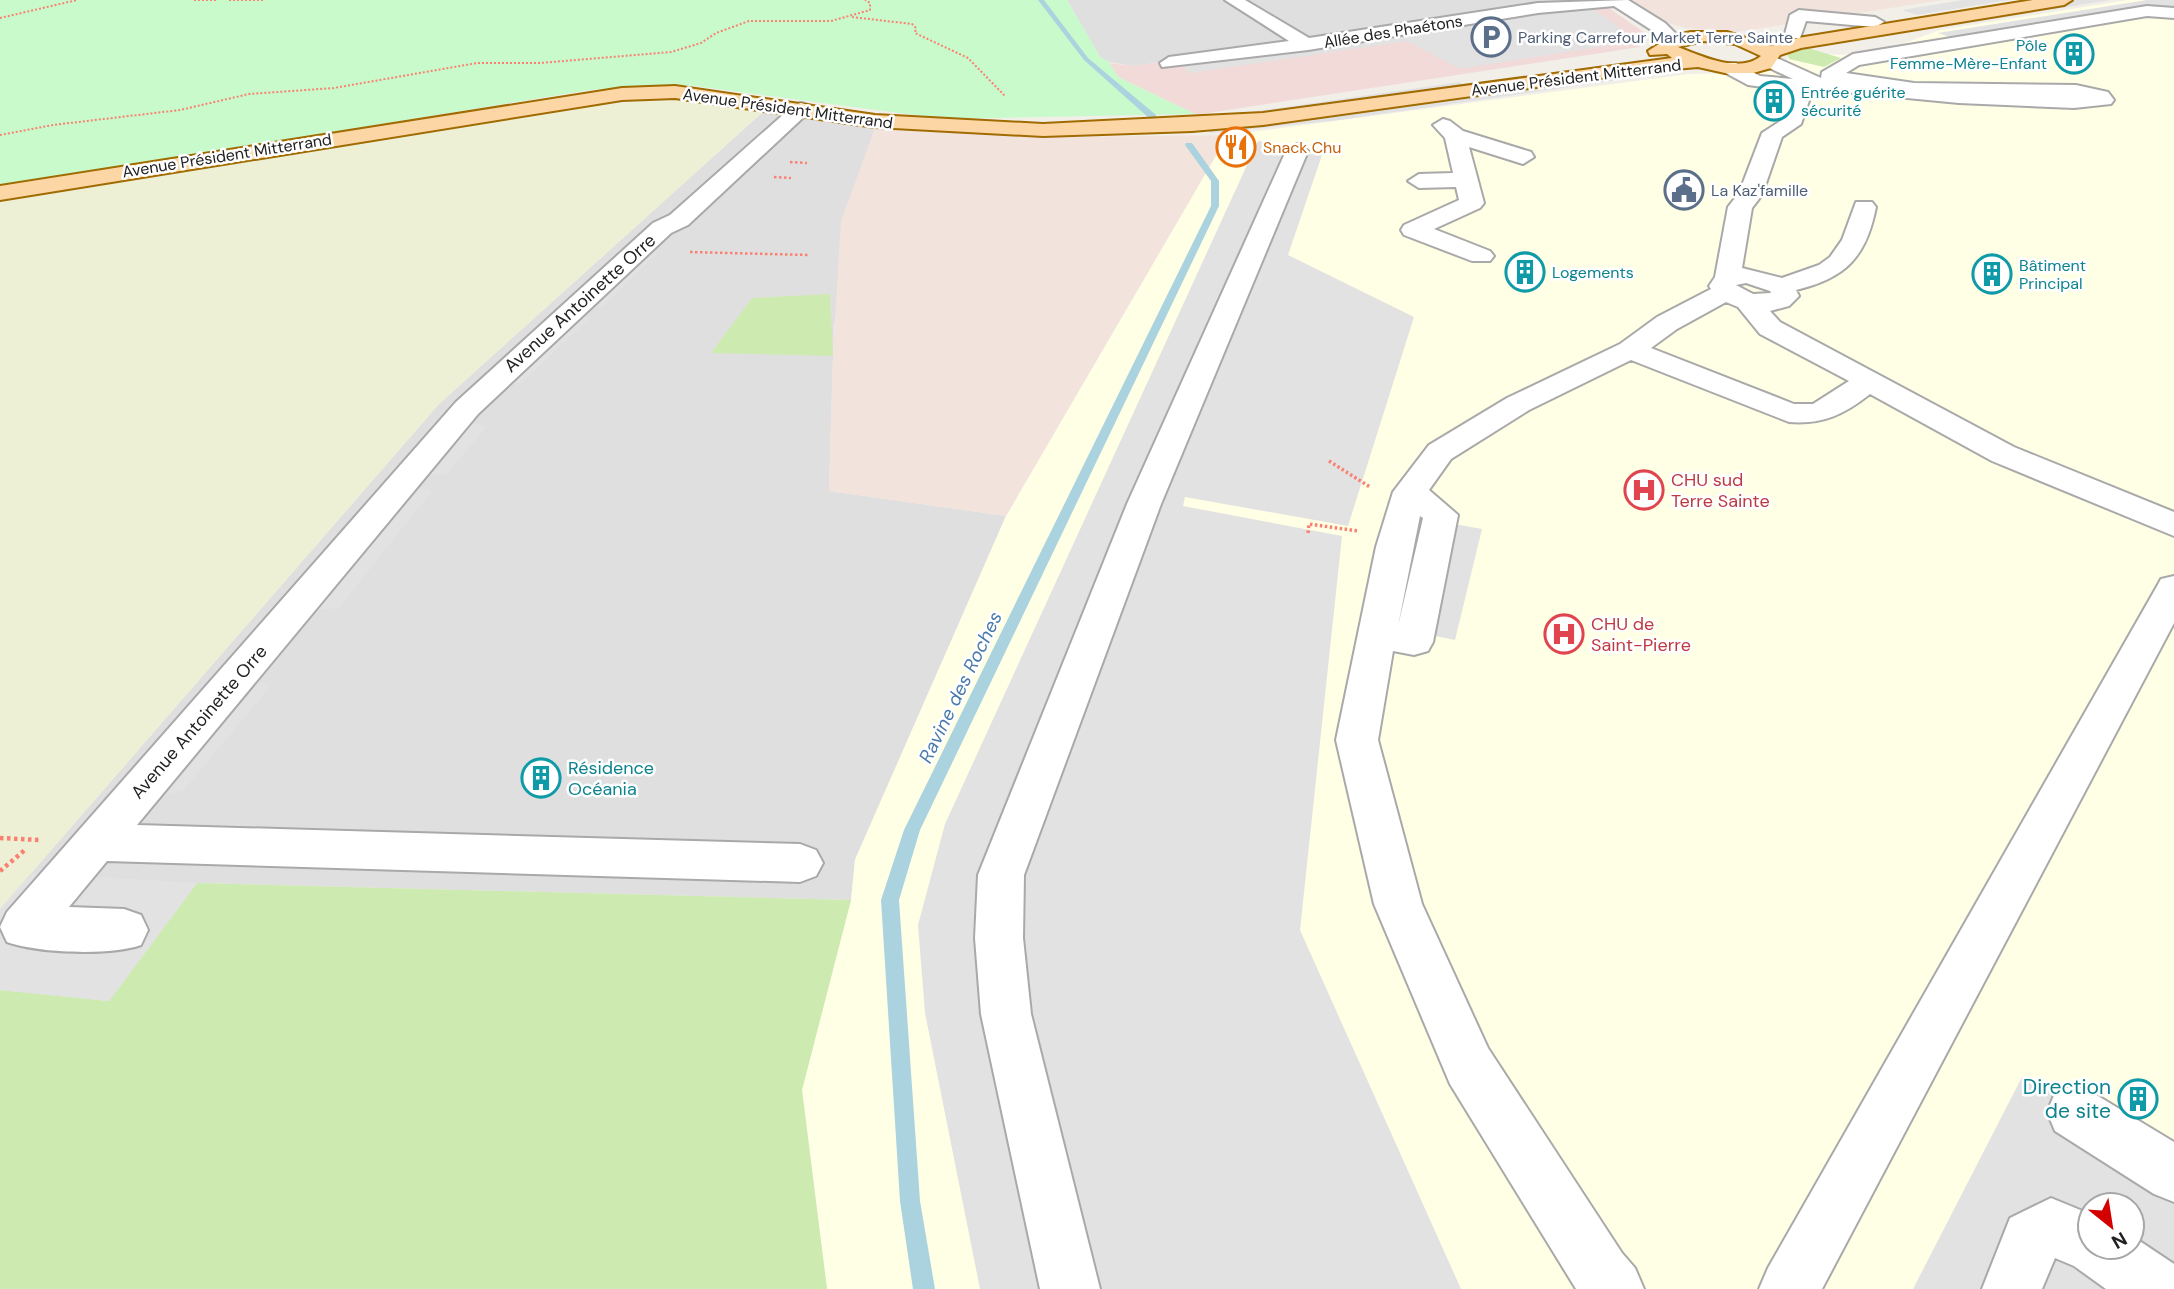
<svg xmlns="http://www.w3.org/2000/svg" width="2174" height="1289" font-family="'DM Sans',sans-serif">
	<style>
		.residential { fill: #e0dfdf }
		.commercial { fill: #f2dad9 }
		.education { fill: #ffffe5; fill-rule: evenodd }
		.military { fill: #f3e3dd }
		.farmland { fill: #eef0d5 }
		.grass { fill: #cdebb0 }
		.park { fill: #c8facc }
		.parking { fill: #e2e2e2; fill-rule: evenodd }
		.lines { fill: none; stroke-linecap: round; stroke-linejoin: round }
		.stream { fill: #aad3df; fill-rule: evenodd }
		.minor-casing { stroke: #a9a9a9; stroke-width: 4 }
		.major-casing { stroke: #a06b00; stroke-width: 4 }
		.path-far3 { stroke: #fa8072; stroke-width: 2; stroke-dasharray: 2 2; stroke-linecap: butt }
		.path-far2 { stroke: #fa8072; stroke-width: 2.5; stroke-dasharray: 2.5 2.5; stroke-linecap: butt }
		.path-far1 { stroke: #fa8072; stroke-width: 3.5; stroke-dasharray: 2.5 2.5; stroke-linecap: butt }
		.path { stroke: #fa8072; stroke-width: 4.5; stroke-dasharray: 3.5 3.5; stroke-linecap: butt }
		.minor { fill: #fff; fill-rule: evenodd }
		.major { fill: #fcd6a4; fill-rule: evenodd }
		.labels { text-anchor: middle; stroke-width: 5; stroke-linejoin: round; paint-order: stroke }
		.far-street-label { font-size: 16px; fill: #222; stroke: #fff }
		.far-service-label { font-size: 16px; fill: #4e5e75; stroke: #fff; text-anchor: start }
		.far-culture-label { font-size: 16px; fill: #0d838f; stroke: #fff; text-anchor: start }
		.far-food-label { font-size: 16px; fill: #c56008; stroke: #fff; text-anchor: start }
		.street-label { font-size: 18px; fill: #222; stroke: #fff }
		.health-label { font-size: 18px; fill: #be3a42; stroke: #fff; text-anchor: start }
		.culture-label { font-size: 18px; fill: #0d838f; stroke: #fff; text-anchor: start }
		.water-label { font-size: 19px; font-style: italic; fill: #4a7aab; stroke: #fff }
		.near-culture-label { font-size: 21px; fill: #0d838f; stroke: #fff; text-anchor: end }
	</style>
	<rect width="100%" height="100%" fill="#f2efe9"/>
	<!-- residential -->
	<path class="residential" d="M 1067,0 L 1599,0 L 1600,2 L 1133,66 L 1109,62 L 1100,57 Z
		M 764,111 L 875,128 L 862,167 L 834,326 L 829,491 L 1006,516 L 855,859 L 851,900 L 197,883 L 109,1001 L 0,990 L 0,909 L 439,404 Z"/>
	<!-- commercial -->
	<path class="commercial" d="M 1600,2 L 1648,35 L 1642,39 L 1640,47 L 1202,114 L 1195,114 L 1118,77 L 1109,63 L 1133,66 Z"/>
	<!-- education -->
	<path class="education" d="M 2128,0 L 2174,0 L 2174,1289 L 827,1289 L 802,1090 L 851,900 L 855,860 L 1006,516 L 1228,135 L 1689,74 L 1755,73 L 1776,70 L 1788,64 L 1787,52 L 1843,55 L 1902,44 L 1940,30 ZM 2090,1205 L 2132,1205 L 2132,1247 L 2090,1247 Z"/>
	<!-- military -->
	<path class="military" d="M 1626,0 L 1942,0 L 1736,32 L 1686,28 L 1653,19 Z
		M 875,128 L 1068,137 L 1228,135 L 1006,516 L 829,491 L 833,356 L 841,221 Z"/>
	<!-- farmland -->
	<path class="farmland" d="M 669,99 L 764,111 L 439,404 L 0,909 L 0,202 L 572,107 Z"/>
	<!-- grass -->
	<path class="grass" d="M 1808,48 L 1841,58 L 1824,67 L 1789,59 L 1787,53 Z
		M 830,294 L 833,356 L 711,353 L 752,298 Z
		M 197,883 L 851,900 L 802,1090 L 827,1289 L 0,1289 L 0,990 L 109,1001 Z"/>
	<!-- park -->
	<path class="park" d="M 0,0 L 1067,0 L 1100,57 L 1109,62 L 1118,77 L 1195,114 L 945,119 L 687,85 L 590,90 L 0,186 Z"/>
	<!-- parking -->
	<path class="parking" d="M 1963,0 L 2009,0 L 1917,15 L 1902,10 Z
		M 2064,0 L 2110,0 L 1951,26 L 1936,21 Z
		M 2147,0 L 2174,0 L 2174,18 L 2150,14 L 1966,43 L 1938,33 Z
		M 1590,7 L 1628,33 L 1624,43 L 1460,69 L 1407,41 L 1191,73 L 1176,62 L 1560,8 Z
		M 1631,68 L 1647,76 L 1332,121 L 1210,133 L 1205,124 L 1263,118 L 1257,111 L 1459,82 L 1472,89 Z
		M 1258,141 L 1265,142 L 1270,151 L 1322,155 L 1288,255 L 1414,317 L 1348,526 L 1185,497 L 1183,506 L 1342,536 L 1300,930 L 1461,1289 L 980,1289 L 925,1013 L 918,925 L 945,824 Z
		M 644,244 L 659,251 L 604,306 L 573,309 Z
		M 569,312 L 590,318 L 521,383 L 490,385 Z
		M 457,419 L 486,427 L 447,474 L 408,476 Z
		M 402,484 L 432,491 L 339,608 L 293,613 Z
		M 1432,520 L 1482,529 L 1455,640 L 1406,630 Z
		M 244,669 L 270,687 L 184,790 L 129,804 Z
		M 31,873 L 197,883 L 109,1001 L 0,990 L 0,909 Z
		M 2022,1077 L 2069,1091 L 2174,1155 L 2174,1289 L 1913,1289 ZM 2090,1205 L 2132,1205 L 2132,1247 L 2090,1247 Z"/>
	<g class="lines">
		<!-- stream -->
		<path class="stream" d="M 1038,0 L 1044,0 L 1088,58 L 1156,115 L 1156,119 L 1150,119 L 1084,60 Z
			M 1186,143 L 1192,143 L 1219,181 L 1219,206 L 920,830 L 899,900 L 920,1201 L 935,1289 L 913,1289 L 900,1201 L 881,900 L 904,830 L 1211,206 L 1211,181 L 1185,145 Z"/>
		<!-- minor casing -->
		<g class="minor-casing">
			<path id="minor" d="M 1225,0 L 1245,0 L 1309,38 L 1538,3 L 1628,0 L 1665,23 L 1684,42 L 1681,46 L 1669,46 L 1653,31 L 1614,6 L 1538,13 L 1308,50 L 1162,67 L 1160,63 L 1169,57 L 1289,41 Z
				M 2147,6 L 2174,8 L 2174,18 L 2147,16 L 1859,65 L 1846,73 L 1914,83 L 2076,85 L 2108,92 L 2114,100 L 2111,104 L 2074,108 L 1959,103 L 1813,89 L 1801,124 L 1782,137 L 1762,195 L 1752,208 L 1742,268 L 1782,278 L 1819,265 L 1830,257 L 1842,240 L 1856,202 L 1872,202 L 1876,207 C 1866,257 1846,278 1796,290 L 1799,296 L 1789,306 L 1770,311 L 1780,322 L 2014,447 L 2174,512 L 2174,536 L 1992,461 L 1870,394 C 1845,414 1822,425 1789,422 L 1631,360 L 1529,410 L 1451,459 L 1429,490 L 1458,515 L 1433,642 L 1428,651 L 1414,655 L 1393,651 L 1378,740 L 1422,904 L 1488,1048 L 1622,1253 L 1635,1268 L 1644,1289 L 1576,1289 L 1450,1084 L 1374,904 L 1336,740 L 1376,547 L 1393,492 L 1429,445 L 1507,398 L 1620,344 L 1657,317 L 1711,289 L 1709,286 L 1715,277 L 1728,207 L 1739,193 L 1762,133 L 1782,120 L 1793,91 L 1748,85 L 1722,71 L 1720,67 L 1722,63 L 1736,63 L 1760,76 L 1793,79 L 1763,65 L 1761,61 L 1763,57 L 1770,55 L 1821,78 L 1822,72 L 1853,54 ZM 1746,283 L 1770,291 L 1771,293 L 1753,294 L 1736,285 ZM 1726,302 L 1738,307 L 1760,334 L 1849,381 L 1813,404 L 1794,404 L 1651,348 L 1677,329 ZM 1420,516 L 1423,518 L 1398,626 Z
				M 1799,10 L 1875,17 L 1884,22 L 1875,27 L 1806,21 L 1800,38 L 1788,38 L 1785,34 L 1790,15 Z
				M 801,103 L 808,105 L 811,109 L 808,113 L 688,225 L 671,233 L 478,414 L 137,825 L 800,844 L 816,850 L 823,863 L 816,876 L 800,882 L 107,861 L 69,907 L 124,909 L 141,915 L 148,930 L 141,945 C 110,956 38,953 7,942 L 0,927 L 7,912 L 456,402 L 653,223 L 670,215 L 794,105 Z
				M 1443,119 L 1450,121 L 1463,131 L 1531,152 L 1534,157 L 1523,164 L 1469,147 L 1484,203 L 1480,208 L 1434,229 L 1490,251 L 1494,256 L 1490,261 L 1472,261 L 1404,235 L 1401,230 L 1404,225 L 1459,200 L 1456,187 L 1419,188 L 1408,181 L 1419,174 L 1453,173 L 1445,138 L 1433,125 Z
				M 1297,144 L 1308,151 L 1161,504 L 1024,875 L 1023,938 L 1031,1014 L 1100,1289 L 1040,1289 L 981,1014 L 975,938 L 978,875 L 1127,504 L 1286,151 Z
				M 2174,576 L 2174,623 L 1822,1289 L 1759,1289 L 1768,1268 L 2156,588 L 2161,579 Z
				M 2074,1085 L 2093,1093 L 2174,1142 L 2174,1202 L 2154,1194 L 2055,1131 L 2047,1112 L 2055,1093 Z
				M 2051,1198 L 2090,1214 L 2090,1247 L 2132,1247 L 2132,1236 L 2174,1264 L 2174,1289 L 2106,1289 L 2074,1266 L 2055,1258 L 2042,1289 L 1982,1289 L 2010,1218 Z"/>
		</g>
		<!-- major casing -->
		<g class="major-casing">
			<path id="major" d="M 2033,0 L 2072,0 L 2064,5 L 1801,48 L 1780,55 L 1771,68 L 1753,73 L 1725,73 L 1698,67 L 1651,71 L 1263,125 L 1192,131 L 1043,136 L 875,127 L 675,98 L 622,100 L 0,200 L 0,186 L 622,88 L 675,86 L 875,115 L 1043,124 L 1263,113 L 1672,58 L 1667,54 L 1650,55 L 1648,51 L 1671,36 L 1691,32 L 1727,32 L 1771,46 L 1798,38 ZM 1703,41 L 1735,44 L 1761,56 C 1739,74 1701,56 1678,47 Z"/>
		</g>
		<!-- path-far3 -->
		<path class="path-far3" d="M 194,0 L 218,0
			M 229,0 L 265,0
			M 852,17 L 912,24 L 916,28 L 915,33 L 968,58 L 1005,96
			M 0,18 L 77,0
			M 0,135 L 53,125 L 180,110 L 249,94 L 334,88 L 477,63 L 540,63 L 671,52 L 701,43 L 716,33 L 749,21 L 831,21 L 870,10 L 870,3 L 865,0"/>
		<!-- path-far2 -->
		<path class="path-far2" d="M 790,162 L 807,163
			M 774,177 L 791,178
			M 690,252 L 808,255"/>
		<!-- path-far1 -->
		<path class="path-far1" d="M 1329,461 L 1370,487
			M 1308,533 L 1309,524 L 1358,531"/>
		<!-- path -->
		<path class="path" d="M 0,838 L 40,840
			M 0,871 L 26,849"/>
		<!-- minor -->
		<use href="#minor" class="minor"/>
		<!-- major -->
		<use href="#major" class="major"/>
	</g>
	<!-- icons -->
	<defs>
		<g id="parking-ring" transform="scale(2.0125)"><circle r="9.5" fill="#fff" stroke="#5c6f8a" stroke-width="1.5"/><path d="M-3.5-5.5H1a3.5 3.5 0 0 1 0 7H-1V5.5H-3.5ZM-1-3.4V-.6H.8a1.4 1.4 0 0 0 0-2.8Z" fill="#5c6f8a"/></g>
		<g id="building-ring" transform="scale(2.0125)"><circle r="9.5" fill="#fff" stroke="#0f9aa8" stroke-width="1.5"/><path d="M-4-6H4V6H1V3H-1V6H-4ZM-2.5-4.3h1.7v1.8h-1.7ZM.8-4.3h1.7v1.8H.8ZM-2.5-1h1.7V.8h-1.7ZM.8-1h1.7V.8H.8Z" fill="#0f9aa8"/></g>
		<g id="restaurant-ring" transform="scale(2.0125)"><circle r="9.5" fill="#fff" stroke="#e8710a" stroke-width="1.5"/><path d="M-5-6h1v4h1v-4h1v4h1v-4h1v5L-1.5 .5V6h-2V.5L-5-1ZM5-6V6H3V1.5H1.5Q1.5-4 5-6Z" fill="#e8710a"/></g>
		<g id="civic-ring" transform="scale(2.0125)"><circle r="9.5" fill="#fff" stroke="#5c6f8a" stroke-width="1.5"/><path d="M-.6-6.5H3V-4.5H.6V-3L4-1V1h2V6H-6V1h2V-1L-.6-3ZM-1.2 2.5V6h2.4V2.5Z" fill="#5c6f8a"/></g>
		<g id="hospital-ring" transform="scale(2.0125)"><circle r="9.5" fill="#fff" stroke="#e0444e" stroke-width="1.5"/><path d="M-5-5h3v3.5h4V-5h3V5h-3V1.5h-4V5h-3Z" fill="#e0444e"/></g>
	</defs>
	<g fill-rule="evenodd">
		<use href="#parking-ring" x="1491" y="37"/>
		<use href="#building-ring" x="2074" y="54"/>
		<use href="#building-ring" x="1774" y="101"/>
		<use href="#restaurant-ring" x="1236" y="147"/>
		<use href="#civic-ring" x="1684" y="190"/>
		<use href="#building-ring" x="1525" y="272"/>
		<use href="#building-ring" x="1992" y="274"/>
		<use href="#hospital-ring" x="1644" y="490"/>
		<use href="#hospital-ring" x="1564" y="634"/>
		<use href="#building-ring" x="541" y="778"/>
		<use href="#building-ring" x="2138" y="1099"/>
	</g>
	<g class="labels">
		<!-- far-street labels -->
		<g class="far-street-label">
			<text transform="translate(1393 31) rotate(-9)" y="6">Allée des Phaétons</text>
			<text transform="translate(1576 77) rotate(-7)" y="6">Avenue Président Mitterrand</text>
			<text transform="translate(788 108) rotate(8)" y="6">Avenue Président Mitterrand</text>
			<text transform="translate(227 155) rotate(-9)" y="6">Avenue Président Mitterrand</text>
		</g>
		<!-- far-service labels -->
		<g class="far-service-label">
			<text x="1518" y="43">Parking Carrefour Market Terre Sainte</text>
			<text x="1711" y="196">La Kaz'famille</text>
		</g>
		<!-- far-culture labels -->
		<g class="far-culture-label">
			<text x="2047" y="51" text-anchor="end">Pôle<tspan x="2047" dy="18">Femme-Mère-Enfant</tspan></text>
			<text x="1801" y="98">Entrée guérite<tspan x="1801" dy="18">sécurité</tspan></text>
			<text x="2019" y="271">Bâtiment<tspan x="2019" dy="18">Principal</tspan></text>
			<text x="1552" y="278">Logements</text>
		</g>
		<!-- far-food labels -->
		<g class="far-food-label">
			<text x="1263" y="153">Snack Chu</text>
		</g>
		<!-- street labels -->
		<g class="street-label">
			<text transform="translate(580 303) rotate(-42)" y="6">Avenue Antoinette Orre</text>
			<text transform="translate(199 722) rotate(-49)" y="6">Avenue Antoinette Orre</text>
		</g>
		<!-- health labels -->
		<g class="health-label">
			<text x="1671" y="486">CHU sud<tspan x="1671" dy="21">Terre Sainte</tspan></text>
			<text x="1591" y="630">CHU de<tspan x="1591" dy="21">Saint-Pierre</tspan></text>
		</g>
		<!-- culture labels -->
		<g class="culture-label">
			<text x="568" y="774">Résidence<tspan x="568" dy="21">Océania</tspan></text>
		</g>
		<!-- water labels -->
		<g class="water-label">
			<text transform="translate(960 687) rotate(-64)" y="7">Ravine des Roches</text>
		</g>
		<!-- near-culture labels -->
		<g class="near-culture-label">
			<text x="2111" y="1094">Direction<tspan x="2111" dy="24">de site</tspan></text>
		</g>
	</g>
	<!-- north arrow -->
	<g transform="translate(2111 1226) rotate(150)"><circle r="33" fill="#ffffff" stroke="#a7a7a7" stroke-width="2"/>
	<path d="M0-5L12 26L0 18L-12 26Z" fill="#d40000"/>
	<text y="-10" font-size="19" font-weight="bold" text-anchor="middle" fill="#222222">N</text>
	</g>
</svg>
